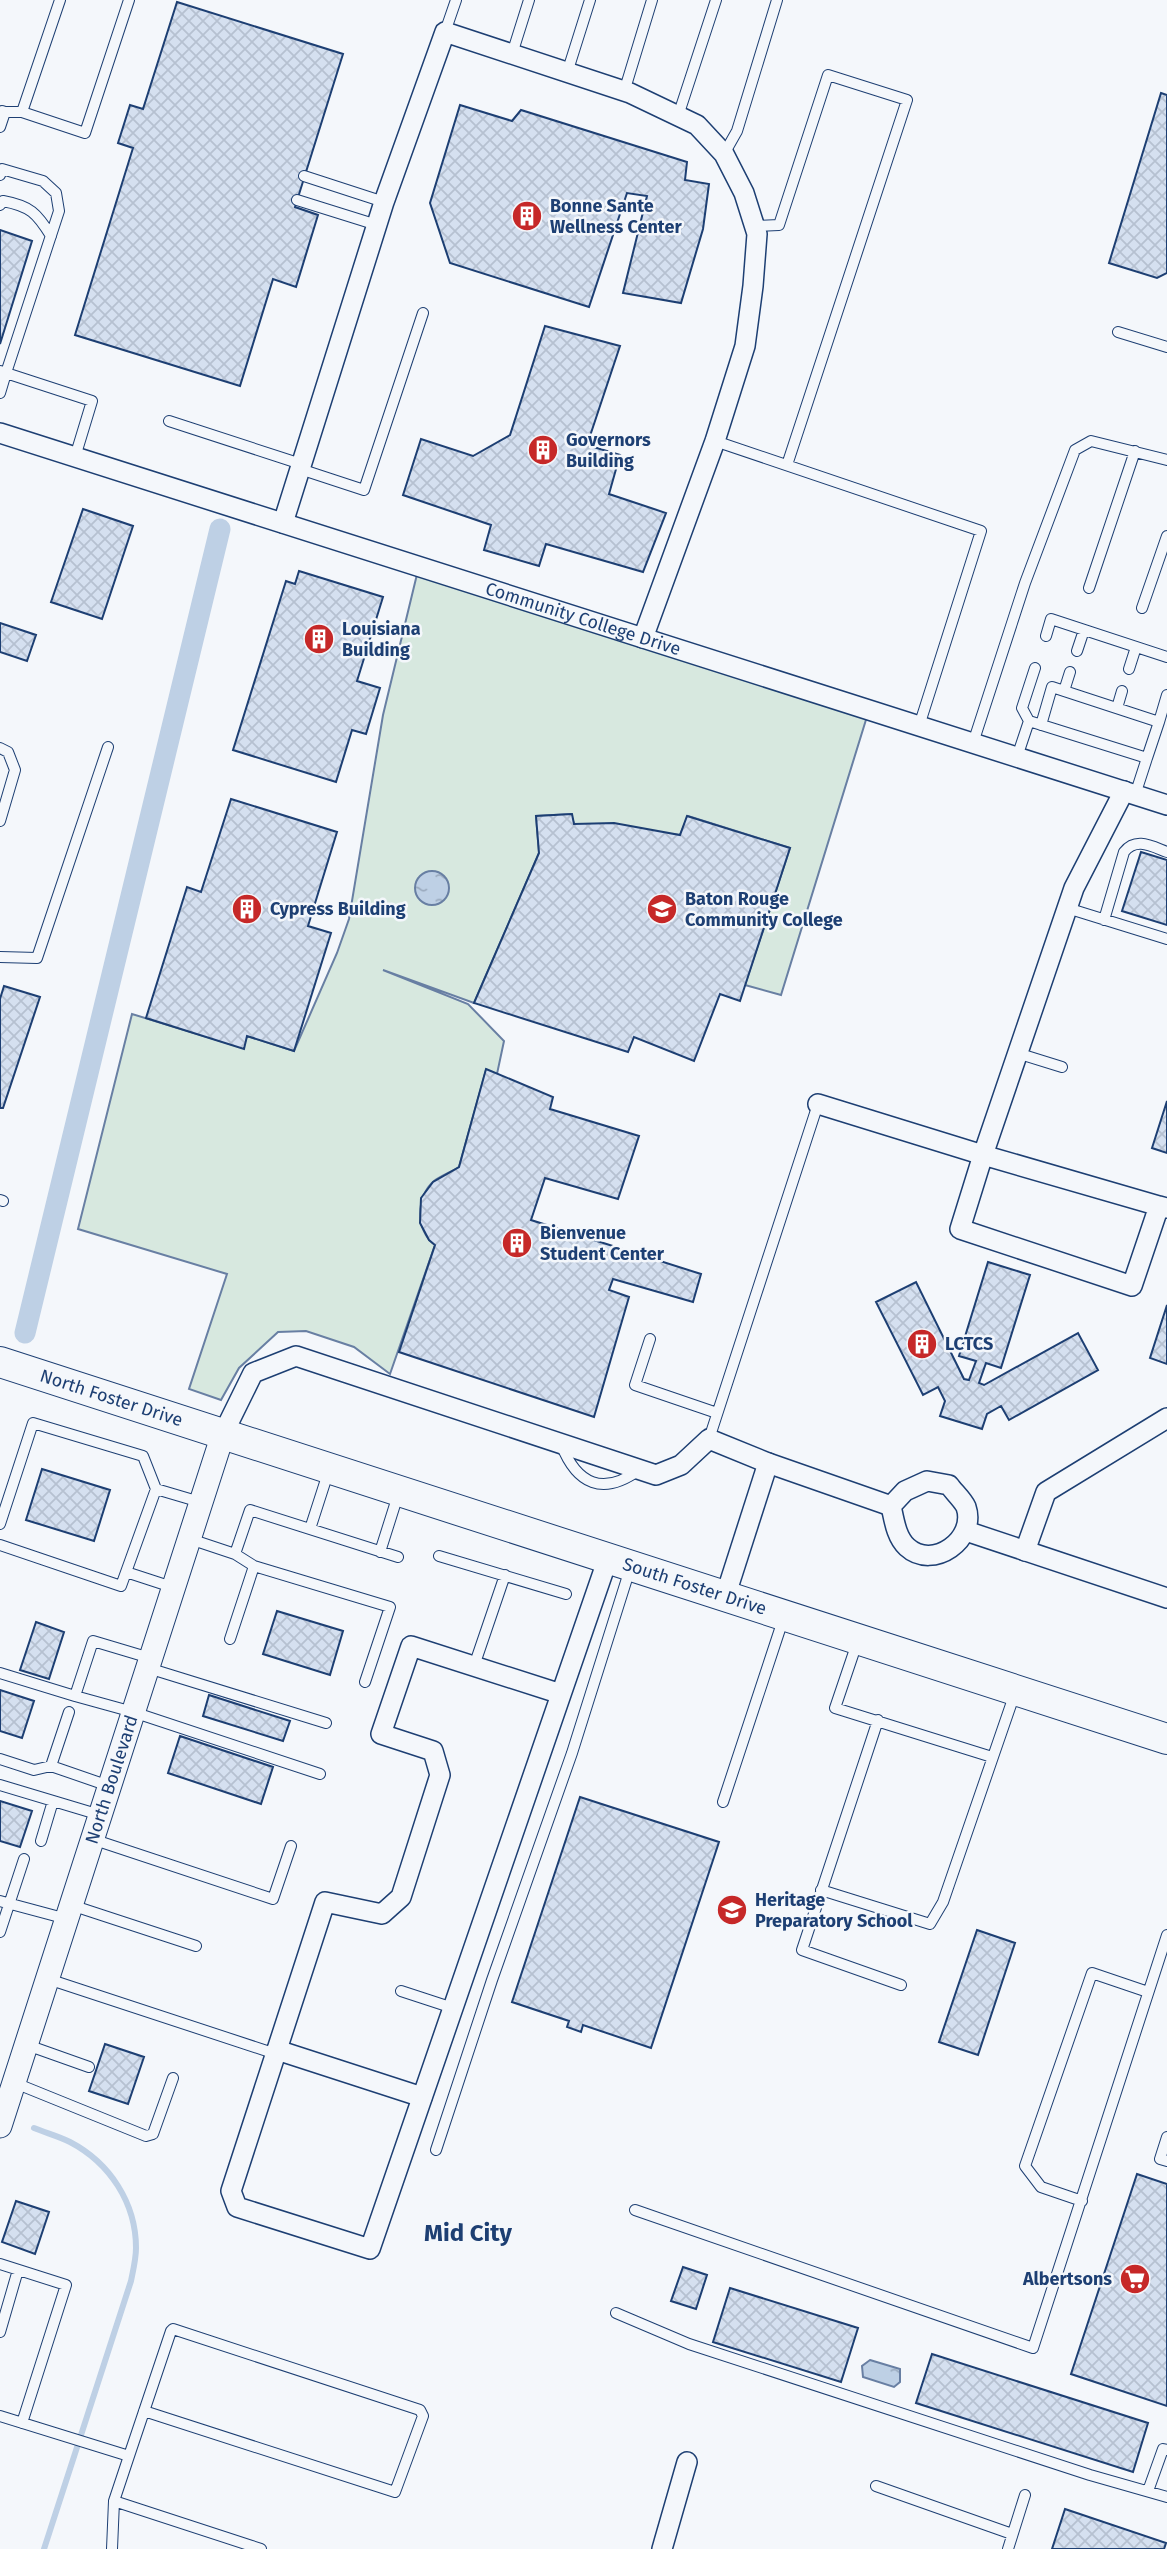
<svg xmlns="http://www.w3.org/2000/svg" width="1167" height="2549" font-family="'Fira Sans',sans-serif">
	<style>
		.green { fill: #d7e8df; stroke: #687fa3; stroke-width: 2 }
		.water { fill: url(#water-ripples); stroke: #687fa3; stroke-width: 2 }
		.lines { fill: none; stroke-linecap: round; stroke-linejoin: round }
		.stream { stroke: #bed0e5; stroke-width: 6 }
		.canal { stroke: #bed0e5; stroke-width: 21 }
		.building { fill: url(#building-cross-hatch); stroke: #1d3f73; stroke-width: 2 }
		.service-casing { stroke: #1d3f73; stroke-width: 12 }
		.minor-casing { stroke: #1d3f73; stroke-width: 22 }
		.tertiary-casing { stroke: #1d3f73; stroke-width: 25 }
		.primary-casing { stroke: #1d3f73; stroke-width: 32 }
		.service { stroke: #f4f7fb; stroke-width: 10 }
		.minor { stroke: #f4f7fb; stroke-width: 19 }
		.tertiary { stroke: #f4f7fb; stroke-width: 23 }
		.primary { stroke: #f4f7fb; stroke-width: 30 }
		.labels { text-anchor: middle; stroke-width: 5; stroke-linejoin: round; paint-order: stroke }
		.poi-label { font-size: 18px; font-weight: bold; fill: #1d3f73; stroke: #f4f7fb; text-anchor: start }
		.street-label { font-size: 18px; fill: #1d3f73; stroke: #f4f7fb }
		.district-label { font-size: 24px; font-weight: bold; fill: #1d3f73; stroke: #f4f7fb }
	</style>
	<defs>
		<pattern id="water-ripples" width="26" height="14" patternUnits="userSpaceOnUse" patternTransform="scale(1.75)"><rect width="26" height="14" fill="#bed0e5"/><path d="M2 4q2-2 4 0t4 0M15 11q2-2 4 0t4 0" fill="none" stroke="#9aaabe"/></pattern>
		<pattern id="building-cross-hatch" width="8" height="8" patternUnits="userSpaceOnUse" patternTransform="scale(1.75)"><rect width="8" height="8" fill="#d5e0f0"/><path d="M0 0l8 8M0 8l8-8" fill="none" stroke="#b6c1d1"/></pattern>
	</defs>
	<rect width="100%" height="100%" fill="#f4f7fb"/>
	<!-- green -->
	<path class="green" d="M 419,566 L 869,710 L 781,995 L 745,985 L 790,848 L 688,816 L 680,835 L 574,824 L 571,814 L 536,816 L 539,853 L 474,1003 L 383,970 L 468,1004 L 504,1041 L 497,1074 L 486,1070 L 459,1167 C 451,1172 441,1176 434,1181 C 416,1196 415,1231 435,1245 L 390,1374 L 354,1347 L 306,1331 L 278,1332 L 239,1368 L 221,1400 L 189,1389 L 227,1274 L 78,1229 L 132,1014 L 243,1048 L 247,1036 L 294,1051 L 337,953 L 349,919 L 383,715 Z"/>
	<!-- water -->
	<path class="water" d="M415 888a17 17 0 1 1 34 0a17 17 0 1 1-34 0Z
		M 870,2360 L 900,2369 L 900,2382 L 894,2387 L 863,2377 L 862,2366 Z"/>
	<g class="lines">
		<!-- stream -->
		<path class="stream" d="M 34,2128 C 46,2133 58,2136 70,2142 C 110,2163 136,2203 136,2248 C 136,2259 133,2271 131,2281 L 44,2549"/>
		<!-- canal -->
		<path class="canal" d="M 25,1333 L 220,529"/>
	</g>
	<!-- building -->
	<path class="building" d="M 177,2 L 343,54 L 295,207 L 318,215 L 296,287 L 273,279 L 240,386 L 75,335 L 133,148 L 118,143 L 130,105 L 143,109 Z
		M 1161,93 L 1167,95 L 1167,273 L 1157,278 L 1109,263 Z
		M 460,105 L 512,121 L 521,110 L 687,162 L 685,180 L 709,184 L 703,229 L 681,303 L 623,293 L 647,196 L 627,193 L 589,307 L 450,263 L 430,203 Z
		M 0,230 L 32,241 L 0,344 Z
		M 545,326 L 620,346 L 587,445 L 620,455 L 609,494 L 666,513 L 643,572 L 546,544 L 539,566 L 484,550 L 491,525 L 403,495 L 421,439 L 473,456 L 510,435 Z
		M 83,509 L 133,526 L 102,619 L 51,602 Z
		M 299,571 L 383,597 L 357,681 L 380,688 L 366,734 L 352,730 L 336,782 L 233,750 L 286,581 L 295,584 Z
		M 0,623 L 36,635 L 27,661 L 0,652 Z
		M 231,799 L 337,832 L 308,926 L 331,933 L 294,1051 L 247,1036 L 244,1049 L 146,1018 L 187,887 L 201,892 Z
		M 572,814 L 574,824 L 614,823 L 680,835 L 687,816 L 790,848 L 740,1001 L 720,994 L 694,1061 L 634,1037 L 628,1052 L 474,1003 L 539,853 L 536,816 Z
		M 1141,852 L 1167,860 L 1167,925 L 1122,911 Z
		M 4,986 L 40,997 L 3,1108 L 0,1108 L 0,999 Z
		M 486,1069 L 553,1097 L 550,1109 L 639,1136 L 618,1199 L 545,1178 L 531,1220 L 701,1274 L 693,1302 L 613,1279 L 609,1290 L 629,1297 L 594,1417 L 399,1352 L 435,1245 L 429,1240 L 420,1223 L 421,1198 L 433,1182 L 459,1167 Z
		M 1167,1101 L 1167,1153 L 1152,1148 Z
		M 988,1262 L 1030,1275 L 1001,1368 L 986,1363 L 979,1383 L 984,1385 L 1078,1333 L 1098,1370 L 1009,1420 L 1001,1406 L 987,1414 L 982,1429 L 940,1416 L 945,1401 L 938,1387 L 923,1395 L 876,1302 L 916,1282 L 964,1379 L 969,1380 L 976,1361 L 959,1356 Z
		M 1167,1305 L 1167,1364 L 1150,1358 Z
		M 42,1469 L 110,1490 L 94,1541 L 26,1520 Z
		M 277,1611 L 343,1631 L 330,1675 L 263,1654 Z
		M 36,1622 L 64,1632 L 49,1679 L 20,1670 Z
		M 0,1690 L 34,1701 L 22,1738 L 0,1731 Z
		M 209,1695 L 290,1721 L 283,1741 L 203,1716 Z
		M 180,1736 L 273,1767 L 261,1804 L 168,1773 Z
		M 580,1797 L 719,1842 L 651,2048 L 583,2025 L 581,2032 L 567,2027 L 569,2021 L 512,2002 Z
		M 0,1801 L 32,1811 L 20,1847 L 0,1841 Z
		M 977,1930 L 1015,1943 L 978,2055 L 939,2042 Z
		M 105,2044 L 144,2057 L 128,2104 L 89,2091 Z
		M 1137,2174 L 1167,2184 L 1167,2406 L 1071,2374 Z
		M 16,2201 L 49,2212 L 35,2254 L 2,2242 Z
		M 683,2267 L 707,2275 L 696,2309 L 671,2301 Z
		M 730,2288 L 858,2328 L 841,2382 L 713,2342 Z
		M 932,2354 L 1148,2423 L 1133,2472 L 916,2403 Z
		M 1065,2509 L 1166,2543 L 1164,2549 L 1052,2549 Z"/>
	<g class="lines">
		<!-- service casing -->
		<g class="service-casing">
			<path id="service" d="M 445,32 L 456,0
				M 512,54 L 529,0
				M 567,73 L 590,0
				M 624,92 L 652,0
				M 5,112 L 22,112 L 60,0
				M 22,112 L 85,133 L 129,0
				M 678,116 L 716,0
				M 0,127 L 5,112 L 2,111
				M 724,154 L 737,131 L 777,0
				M 0,175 L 2,169 L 43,181 L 56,193 L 59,211 L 6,373 L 0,371
				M 304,176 L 384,202
				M 297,200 L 377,225
				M 0,205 L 3,201 C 30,206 37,213 51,236
				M 754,226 L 779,225 L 828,75 L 907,100 L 787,465
				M 1118,332 L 1167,347
				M 0,393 L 6,373 L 92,401 L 75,457
				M 169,421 L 301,464
				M 715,441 L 981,531 L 919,726
				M 300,469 L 364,490 L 423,313
				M 1089,588 L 1135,451
				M 1142,608 L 1167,536
				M 1046,636 L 1051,619 L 1167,657
				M 1077,651 L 1084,630
				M 1129,669 L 1136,647
				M 1064,691 L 1070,672
				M 1117,708 L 1122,691
				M 1029,721 L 1022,708 L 1035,668
				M 1159,722 L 1167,695
				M 1041,725 L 1052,687 L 1159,722 L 1147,758
				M 973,743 L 1025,583 L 1075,450 L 1091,441 L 1167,460
				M 0,748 L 8,752 L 15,770 L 0,821
				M 1017,757 L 1029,721 L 1147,758 L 1135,795
				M 1067,908 L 1167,939
				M 1104,920 L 1124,852 C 1136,837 1151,846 1167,852
				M 0,957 L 37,958 L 108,747
				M 1017,1053 L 1062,1067
				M 0,1200 L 3,1201
				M 650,1339 L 635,1385 L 717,1413
				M 709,1439 L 818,1104
				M 561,1444 C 577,1485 603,1496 639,1470
				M 156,1489 L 200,1502
				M 0,1524 L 33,1423 L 143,1456 L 156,1489 L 121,1586 L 0,1545
				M 310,1529 L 329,1470
				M 190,1539 L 235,1554 L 250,1510 L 398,1557
				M 380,1552 L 398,1495
				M 439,1556 L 566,1594
				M 254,1566 L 390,1607 L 365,1682
				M 126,1572 L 172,1587
				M 230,1639 L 254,1566 L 235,1554
				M 857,1643 L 835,1708 L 992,1757
				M 150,1658 L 93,1641 L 75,1696 L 133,1712 L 320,1774
				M 474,1666 L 505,1575
				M 148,1668 L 326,1723
				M 0,1673 L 75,1696
				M 69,1712 L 51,1766 L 109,1786
				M 878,1720 L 802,1950 L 901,1985
				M 0,1759 L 34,1770 L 51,1766
				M 0,1785 L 100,1815
				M 723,1802 L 783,1620
				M 92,1839 L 273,1899 L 291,1846
				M 41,1841 L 53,1801
				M 821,1890 L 930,1924 L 943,1902 L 1015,1693
				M 0,1901 L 67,1919
				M 71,1905 L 196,1946
				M 0,1932 L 24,1859
				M 48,1979 L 276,2054
				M 401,1991 L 453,2008
				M 27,2045 L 89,2067
				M 15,2083 L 146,2136 L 153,2134 L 173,2078
				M 1167,2137 L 1160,2159 L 1167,2161
				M 436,2150 L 492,1980 L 572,1753 L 630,1569
				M 1082,2201 L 1041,2187 L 1025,2166 L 1092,1973 L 1148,1992
				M 635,2210 L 1033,2348 L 1167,1935
				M 0,2264 L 66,2285 L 22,2423
				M 616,2313 L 689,2344 L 1090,2475 L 1167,2497
				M 0,2332 L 18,2270
				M 0,2416 L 129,2456 L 114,2501 L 112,2549
				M 129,2456 L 171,2331 L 173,2329 L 420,2410 L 423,2416 L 395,2492 L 144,2411
				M 876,2486 L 1012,2534
				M 1148,2491 L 1163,2449 L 1167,2450
				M 114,2501 L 261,2549
				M 1008,2549 L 1025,2495"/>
		</g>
		<!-- minor casing -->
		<g class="minor-casing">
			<g id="minor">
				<path id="s1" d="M 0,433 L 1167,805"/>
				<path d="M 283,523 L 384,202 L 445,32 L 630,93 L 697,125 L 724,154 L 744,193 L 757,234 L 753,286 L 745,346 L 715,441 L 643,638"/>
				<path d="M 818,1104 L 983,1155 L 1074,888 L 1124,791"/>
				<path d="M 1159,1206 L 1132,1286 L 960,1229 L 983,1155 L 1159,1206 L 1167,1208"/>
				<path d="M 223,1434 L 253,1373 L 296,1356 L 656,1475 L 681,1465 L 709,1439 L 768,1463 L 891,1506"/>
				<path d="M 927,1481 L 949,1485 C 953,1491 963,1500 966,1507 C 977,1539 933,1571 907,1547 C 896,1537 894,1519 891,1506 L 905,1491 Z"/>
				<path d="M 966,1531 L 1167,1598"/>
				<path d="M 1025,1551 L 1046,1492 L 1167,1418"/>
				<path d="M 725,1597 L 768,1463"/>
				<path d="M 561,1694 L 411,1646 L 381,1734 L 433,1751 L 440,1775 L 401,1897 L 382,1914 L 325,1902 L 231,2191 L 237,2207 L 370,2249 C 449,2019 529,1789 608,1558"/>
				<path d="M 277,2050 L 422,2097"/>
				<path d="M 662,2549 L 687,2462"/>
			</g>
		</g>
		<!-- tertiary casing -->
		<g class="tertiary-casing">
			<g id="tertiary">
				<path id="s2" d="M 0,2126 L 223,1434"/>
			</g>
		</g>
		<!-- primary casing -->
		<g class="primary-casing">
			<g id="primary">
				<path id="s3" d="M 0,1362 L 1167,1739"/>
			</g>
		</g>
		<!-- service -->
		<use href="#service" class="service"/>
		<!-- minor -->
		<use href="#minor" class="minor"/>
		<!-- tertiary -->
		<use href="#tertiary" class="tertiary"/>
		<!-- primary -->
		<use href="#primary" class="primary"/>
	</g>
	<!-- icons -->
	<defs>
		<g id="building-disc" transform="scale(1.575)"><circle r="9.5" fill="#c62828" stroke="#f4f7fb"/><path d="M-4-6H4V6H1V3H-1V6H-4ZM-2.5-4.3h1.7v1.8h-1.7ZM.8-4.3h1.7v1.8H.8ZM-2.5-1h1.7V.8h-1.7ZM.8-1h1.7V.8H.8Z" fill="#fff"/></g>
		<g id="university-disc" transform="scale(1.575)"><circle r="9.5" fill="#c62828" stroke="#f4f7fb"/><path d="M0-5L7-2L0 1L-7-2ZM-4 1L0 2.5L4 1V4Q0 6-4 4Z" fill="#fff"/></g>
		<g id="school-disc" transform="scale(1.575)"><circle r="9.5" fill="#c62828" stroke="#f4f7fb"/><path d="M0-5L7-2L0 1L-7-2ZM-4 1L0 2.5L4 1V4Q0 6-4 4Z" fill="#fff"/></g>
		<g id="supermarket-disc" transform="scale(1.575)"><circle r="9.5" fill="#c62828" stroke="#f4f7fb"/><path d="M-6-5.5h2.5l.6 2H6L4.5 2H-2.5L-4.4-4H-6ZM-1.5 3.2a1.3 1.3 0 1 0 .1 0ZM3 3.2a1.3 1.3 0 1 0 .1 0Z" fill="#fff"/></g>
	</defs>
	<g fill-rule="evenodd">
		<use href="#building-disc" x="527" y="216"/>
		<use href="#building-disc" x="543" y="450"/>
		<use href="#building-disc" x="319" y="639"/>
		<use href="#building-disc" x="247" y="909"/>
		<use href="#university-disc" x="662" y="909"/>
		<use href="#building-disc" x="517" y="1243"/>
		<use href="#building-disc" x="922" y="1344"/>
		<use href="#school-disc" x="732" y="1910"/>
		<use href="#supermarket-disc" x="1135" y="2279"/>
	</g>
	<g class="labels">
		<!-- poi labels -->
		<g class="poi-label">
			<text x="550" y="212">Bonne Sante<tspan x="550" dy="21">Wellness Center</tspan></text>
			<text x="566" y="446">Governors<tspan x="566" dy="21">Building</tspan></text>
			<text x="342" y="635">Louisiana<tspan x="342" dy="21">Building</tspan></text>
			<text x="685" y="905">Baton Rouge<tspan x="685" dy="21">Community College</tspan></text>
			<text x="270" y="915">Cypress Building</text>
			<text x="540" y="1239">Bienvenue<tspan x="540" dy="21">Student Center</tspan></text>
			<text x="945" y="1350">LCTCS</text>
			<text x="755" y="1906">Heritage<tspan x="755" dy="21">Preparatory School</tspan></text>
			<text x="1112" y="2285" text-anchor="end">Albertsons</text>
		</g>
		<!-- street labels -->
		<g class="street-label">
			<text dy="6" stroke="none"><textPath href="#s1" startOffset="612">Community College Drive</textPath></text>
			<text dy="6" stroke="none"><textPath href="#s3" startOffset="117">North Foster Drive</textPath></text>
			<text dy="6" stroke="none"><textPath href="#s3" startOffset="730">South Foster Drive</textPath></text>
			<text dy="6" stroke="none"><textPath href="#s2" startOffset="364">North Boulevard</textPath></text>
		</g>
		<!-- district labels -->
		<g class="district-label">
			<text x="468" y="2241">Mid City</text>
		</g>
	</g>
</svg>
